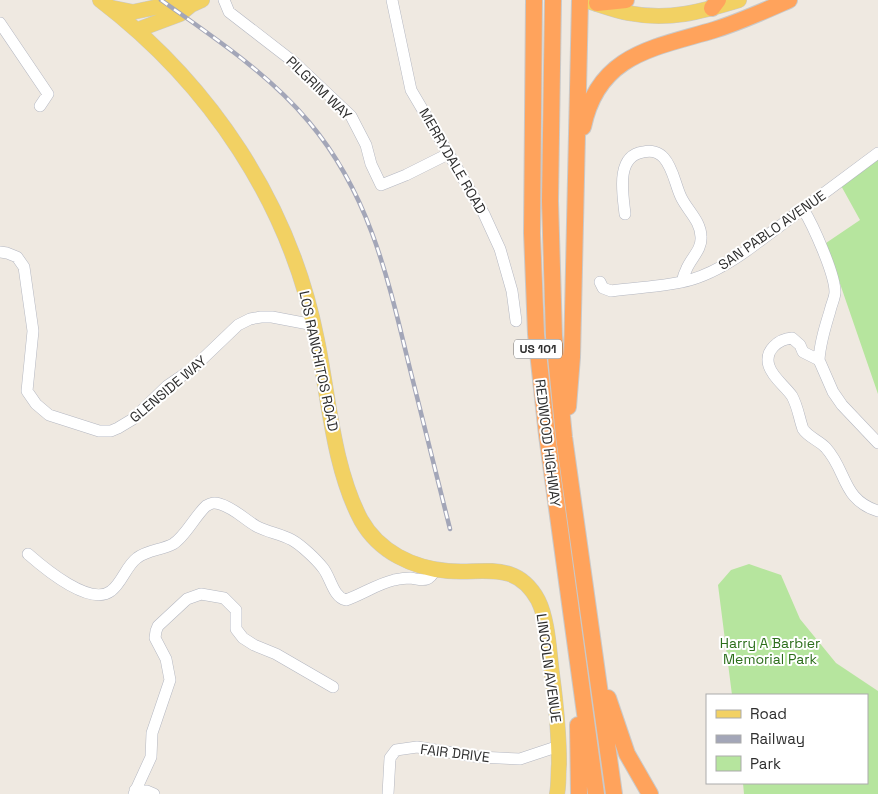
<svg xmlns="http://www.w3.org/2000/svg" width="878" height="794" font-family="'Space Grotesk',sans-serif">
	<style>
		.green { fill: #b6e59e }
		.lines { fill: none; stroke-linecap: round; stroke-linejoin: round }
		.minor-casing { stroke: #b4b7c1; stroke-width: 12 }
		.major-casing { stroke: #c9c9c9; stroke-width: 16 }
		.highway-casing { stroke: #c9c9c9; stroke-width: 18 }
		.minor { stroke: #fff; stroke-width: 11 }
		.major { stroke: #f2d163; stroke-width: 15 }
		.highway { stroke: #ffa35c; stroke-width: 16 }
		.rail-casing { stroke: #a3a6b8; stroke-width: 4.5 }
		.rail { stroke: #fff; stroke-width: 2.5; stroke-dasharray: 8; stroke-linecap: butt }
		.labels { text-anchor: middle; stroke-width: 4; stroke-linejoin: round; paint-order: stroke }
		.shield { fill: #fff; stroke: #6d6d6d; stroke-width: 1 }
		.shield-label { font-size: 12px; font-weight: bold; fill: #2e2e2e }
		.street-label { font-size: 14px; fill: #2e2e2e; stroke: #fff }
		.park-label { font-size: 14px; fill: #2c6e1b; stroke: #fff }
	</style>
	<rect width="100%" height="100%" fill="#efe9e1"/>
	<!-- green -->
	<path class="green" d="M 878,153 L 878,394 L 826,243 L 860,220 L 839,182 Z
		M 749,564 L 781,575 L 800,619 L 836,663 L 878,691 L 878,794 L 744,794 L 743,783 L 867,783 L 867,695 L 732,695 L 718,585 L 731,570 Z"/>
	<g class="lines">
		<!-- minor casing -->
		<g class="minor-casing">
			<path id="minor" d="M 224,0 L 229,12 L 295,63 L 351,116 L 366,145 L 371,164 L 381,185 L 406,175 L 448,154
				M 392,0 L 411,90 L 484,214 L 500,249 L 512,291 L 516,321
				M 0,23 L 48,94 L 40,106
				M 803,209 C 813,225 835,274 835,292 C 835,298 831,305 830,311 C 825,327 820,343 819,360
				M 625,214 C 623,195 615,156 643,152 C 651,150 659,152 664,158 C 673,168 675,184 681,197 C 687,210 701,221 701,237 C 702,249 692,257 687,268 C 685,272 683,277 682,282
				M 0,252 L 7,253 L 17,257 L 24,267 L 33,331 L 27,391 L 36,404 L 49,415 L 99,431 L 111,431 L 118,428 L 133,419 L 167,386 L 192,369 L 238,325 L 250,319 L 261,317 L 272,317 L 314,325
				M 600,282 L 603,288 L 611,291 C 637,287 665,287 690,280 C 711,274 731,262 749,249 L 878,153
				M 878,443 L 842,405 L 833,392 L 819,360 L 803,352 L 800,345 L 792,338 C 779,339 764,350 769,366 C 773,378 785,386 792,396 C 798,407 799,418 803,429 C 808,437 820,441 826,448 C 847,471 842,500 878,511
				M 28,554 C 44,568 90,607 111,591 C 122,583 126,566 137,558 C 147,550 162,550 173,544 C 185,537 195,516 206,506 C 211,503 214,502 220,504 C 234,508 244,519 256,526 C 267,532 281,534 292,540 C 301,545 316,559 323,568 C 331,578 333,597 346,600 C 363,594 377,584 394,580 C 399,579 405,578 410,578 C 424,580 428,583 436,569
				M 135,790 L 147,791 L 154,794
				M 134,794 L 151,757 L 152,733 L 170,680 L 166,659 L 155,638 L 156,631 L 158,626 L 187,599 L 201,594 L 224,598 L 236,610 L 236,629 L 243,638 L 254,645 L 276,654 L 333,687
				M 388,794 L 390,758 L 396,750 L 417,747 L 479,757 L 520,759 L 559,746"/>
		</g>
		<!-- major casing -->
		<g class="major-casing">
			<path id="major" d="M 100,0 C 210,84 290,203 317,340 C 329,398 333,467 361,520 C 379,552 413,568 448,571 C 484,574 516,560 538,600 C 548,620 549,651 552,674 C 556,704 559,734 559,764 C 558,774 559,784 557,794
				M 583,0 C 599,4 613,10 628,13 C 669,21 700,12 739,0
				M 113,8 L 133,12 L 157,7 L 191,5
				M 137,30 L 180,14 L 191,5 L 202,0"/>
		</g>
		<!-- highway casing -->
		<g class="highway-casing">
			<path id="highway" d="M 534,0 L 532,233 L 536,334 L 547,435 L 596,794
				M 553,0 L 550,201 L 554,336 L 564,437 L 614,794
				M 597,3 L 626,0
				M 712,8 L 718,0
				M 583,127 C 598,54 654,48 714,30 C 740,22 764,11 789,0
				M 568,407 L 572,357 L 580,0
				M 608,698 L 627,754 L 650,794
				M 578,725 L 579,794"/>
		</g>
		<!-- minor -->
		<use href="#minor" class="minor"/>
		<!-- major -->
		<use href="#major" class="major"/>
		<!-- highway -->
		<use href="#highway" class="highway"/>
		<!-- rail casing -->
		<g class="rail-casing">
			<path id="rail" d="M 161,0 C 213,37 268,73 309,122 C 368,192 387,274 408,361 C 422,417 436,473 450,529"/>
		</g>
		<!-- rail -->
		<use href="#rail" class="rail"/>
	</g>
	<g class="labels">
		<!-- shield labels -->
		<rect class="shield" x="514" y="339.5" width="48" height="19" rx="4"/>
		<g class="shield-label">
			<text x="538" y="353">US 101</text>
		</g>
		<!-- street labels -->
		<g class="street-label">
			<text transform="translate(319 88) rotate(44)" y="5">PILGRIM WAY</text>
			<text transform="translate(453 161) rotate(60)" y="5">MERRYDALE ROAD</text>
			<text transform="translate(772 230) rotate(-35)" y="5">SAN PABLO AVENUE</text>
			<text transform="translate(319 361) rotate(78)" y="5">LOS RANCHITOS ROAD</text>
			<text transform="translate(168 389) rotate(-40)" y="5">GLENSIDE WAY</text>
			<text transform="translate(548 443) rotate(83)" y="5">REDWOOD HIGHWAY</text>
			<text transform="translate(549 668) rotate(82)" y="5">LINCOLN AVENUE</text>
			<text transform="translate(455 753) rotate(7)" y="5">FAIR DRIVE</text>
		</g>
		<!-- park labels -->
		<g class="park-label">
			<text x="770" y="648">Harry A Barbier<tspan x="770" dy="16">Memorial Park</tspan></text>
		</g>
	</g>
	<!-- legend -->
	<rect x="706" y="694" width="162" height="90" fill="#ffffff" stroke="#ababab"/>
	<rect x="716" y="710" width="25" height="8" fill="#f2d163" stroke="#ababab"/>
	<text x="750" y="719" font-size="15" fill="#2e2e2e">Road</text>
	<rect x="716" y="735" width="25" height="8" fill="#a3a6b8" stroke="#ababab"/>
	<text x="750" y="744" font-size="15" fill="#2e2e2e">Railway</text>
	<rect x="716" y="756" width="25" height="15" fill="#b6e59e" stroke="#ababab"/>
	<text x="750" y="769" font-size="15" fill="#2e2e2e">Park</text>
</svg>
